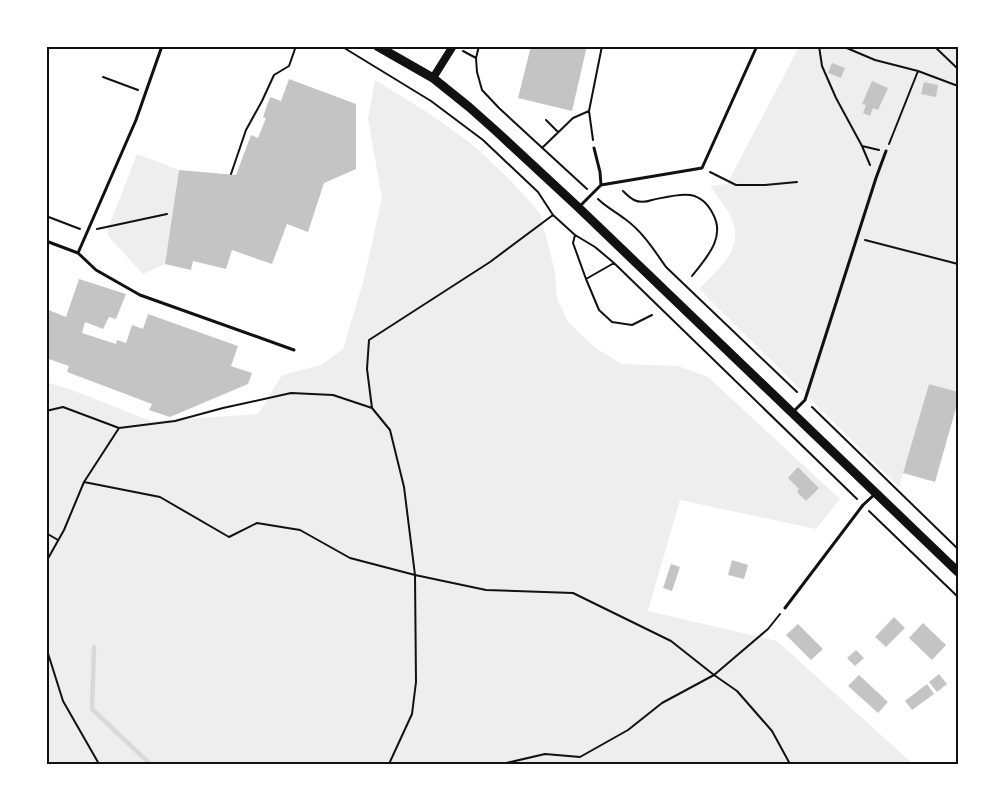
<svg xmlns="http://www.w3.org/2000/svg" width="1005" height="811" font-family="Overpass,sans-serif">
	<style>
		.green { fill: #eee }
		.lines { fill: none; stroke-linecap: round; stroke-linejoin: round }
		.stream { stroke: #d9d9d9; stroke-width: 4.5 }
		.building { fill: #c4c4c4 }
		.path { stroke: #111; stroke-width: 2 }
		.service { stroke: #111; stroke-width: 3 }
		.secondary { stroke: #111; stroke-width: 8 }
		.primary { stroke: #111; stroke-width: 9 }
		.neatline { fill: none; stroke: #111; stroke-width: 2 }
	</style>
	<rect width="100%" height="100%" fill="#fff"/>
	<!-- green -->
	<path class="green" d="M 799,47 L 958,47 L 958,392 L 929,384 L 899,487 L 699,289 C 718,269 746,248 731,217 C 726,207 717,196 710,186 L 727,184 Z
		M 375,80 L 427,112 L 473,145 L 511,181 L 540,213 L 555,272 L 557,298 L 568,322 L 595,348 L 622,364 L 678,366 L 708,377 L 840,499 L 816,529 L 680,500 L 648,611 L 777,641 L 913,764 L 47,764 L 46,382 L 69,389 L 151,421 L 258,414 L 282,375 L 321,365 L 343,349 L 364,279 L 382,198 L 368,119 Z
		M 137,154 L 179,170 L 165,264 L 143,274 L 109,237 L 107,231 Z"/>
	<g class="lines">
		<!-- stream -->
		<path class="stream" d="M 94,647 L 92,709 L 150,764"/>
	</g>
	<!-- building -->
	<path class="building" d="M 531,46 L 587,46 L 572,111 L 518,98 Z
		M 832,63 L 845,68 L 841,78 L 828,73 Z
		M 289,79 L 356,104 L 356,169 L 324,183 L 308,232 L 287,224 L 272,264 L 232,250 L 226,269 L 193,261 L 191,270 L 165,264 L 179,170 L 236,175 L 251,135 L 258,138 L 266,118 L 263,117 L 270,97 L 281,101 Z
		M 872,81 L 888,88 L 878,110 L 873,108 L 870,116 L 863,113 L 866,105 L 862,104 Z
		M 924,82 L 938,85 L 936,97 L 921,94 Z
		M 79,279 L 126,294 L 116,319 L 109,317 L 103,329 L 85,322 L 82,333 L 116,344 L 117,340 L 126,343 L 132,325 L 143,329 L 148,314 L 238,346 L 231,366 L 252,373 L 248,384 L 170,417 L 149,410 L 152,404 L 67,372 L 69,366 L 46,358 L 46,309 L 66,317 Z
		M 929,384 L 958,392 L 958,401 L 935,482 L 903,473 Z
		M 798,467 L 819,488 L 806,501 L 797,492 L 799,489 L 788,478 Z
		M 732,560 L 748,565 L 744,579 L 728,575 Z
		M 671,564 L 680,567 L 672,591 L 663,588 Z
		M 894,617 L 905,628 L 886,647 L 875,637 Z
		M 923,623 L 946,645 L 932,660 L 909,638 Z
		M 798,624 L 823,649 L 811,660 L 786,635 Z
		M 856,650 L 864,658 L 855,666 L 847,658 Z
		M 939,674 L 947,684 L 937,692 L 929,682 Z
		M 859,675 L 888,702 L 878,713 L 848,686 Z
		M 927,684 L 934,694 L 912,710 L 905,701 Z"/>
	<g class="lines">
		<!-- path -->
		<path class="path" d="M 341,46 L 431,101 L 483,140 L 538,192 L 553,215 L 575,235 L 595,247 L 614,263 L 857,499
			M 479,46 L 476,58 L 477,72 L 482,90 L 499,108 L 587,189
			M 819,46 L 822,66 L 836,98 L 862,146 L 879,150
			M 842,46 L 875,60 L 918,71 L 958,86
			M 934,46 L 958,69
			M 463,51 L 476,58
			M 103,77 L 138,90
			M 589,111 L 593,140
			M 546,120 L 558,132
			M 889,144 L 918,71
			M 862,146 L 870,165
			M 542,148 L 573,118 L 589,111 L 602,46
			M 710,172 L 736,185 L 765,185 L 797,182
			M 231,174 L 246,130 L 262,101 L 274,75 L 289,66 L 296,46
			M 623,191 C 626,194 630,198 634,200 C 640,203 646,202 652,200 C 677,195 699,186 713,214 C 726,238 706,258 692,276
			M 598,199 C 606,207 616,212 625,219 C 643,232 654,250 666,267 L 797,392
			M 46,216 L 80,229
			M 97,229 L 167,214
			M 575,235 L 573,243 L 586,279 L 599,310 L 612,322 L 632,325 L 652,315
			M 865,240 L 958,264
			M 586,279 L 614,263
			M 812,407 L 958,549
			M 372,408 L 367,369 L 369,340 L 490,262 L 553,215
			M 46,411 L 63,407 L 119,428 L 175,421 L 223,408 L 291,393 L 333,395 L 372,408 L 390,430 L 404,487 L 415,575 L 416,682 L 412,714 L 389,764
			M 84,482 L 160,497 L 229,537 L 257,523 L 300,530 L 350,558 L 415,575 L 486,590 L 573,593 L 671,641 L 714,675 L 737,691 L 772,731 L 790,764
			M 869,511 L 958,597
			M 46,533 L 58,540
			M 46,562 L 64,530 L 84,482 L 119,428
			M 46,647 L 63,701 L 99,764
			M 502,764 L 545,754 L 580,757 L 628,730 L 662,703 L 714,675 L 768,629 L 780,614"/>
		<!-- service -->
		<path class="service" d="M 594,148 L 600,172 L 601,185
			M 580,206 L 601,185 L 702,168 L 757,46
			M 46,241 L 78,253 L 136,120 L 162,46
			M 78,253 L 96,270 L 140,295 L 294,350
			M 794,411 L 805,400 L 876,178 L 886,151
			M 785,608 L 863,505 L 875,494"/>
		<!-- secondary -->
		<path class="secondary" d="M 433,78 L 453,46"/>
		<!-- primary -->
		<path class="primary" d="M 377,46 L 433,78 L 469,107 L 496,131 L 579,208 L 958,572"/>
	</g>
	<!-- border -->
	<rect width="1005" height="811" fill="none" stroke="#ffffff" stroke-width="96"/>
	<rect x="48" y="48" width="909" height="715" class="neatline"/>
</svg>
